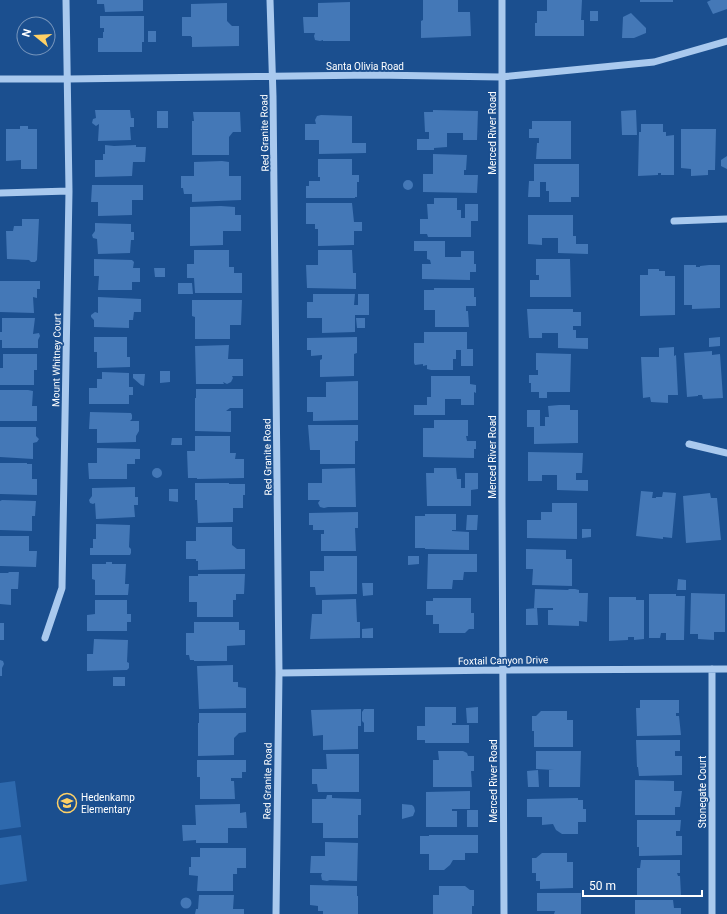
<svg xmlns="http://www.w3.org/2000/svg" width="727" height="914" font-family="Roboto,sans-serif">
	<style>
		.green { fill: #2e69ad }
		.building { fill: #4478b7 }
		.lines { fill: none; stroke-linecap: round; stroke-linejoin: round }
		.minor { stroke: #a9c9ee; stroke-width: 7 }
		.labels { text-anchor: middle; stroke-width: 3.5; stroke-linejoin: round; paint-order: stroke }
		.street-label { font-size: 10px; fill: #fff; stroke: #1b4f8f }
		.poi-label { font-size: 10px; fill: #fff; stroke: #1b4f8f; text-anchor: start }
	</style>
	<rect width="100%" height="100%" fill="#1b4f8f"/>
	<!-- green -->
	<path class="green" d="M 15,781 L 21,827 L 0,830 L 0,783 Z
		M 21,835 L 27,881 L 0,885 L 0,838 Z"/>
	<!-- building -->
	<path class="building" d="M 97,0 L 143,0 L 143,11 L 105,12 L 104,4 L 97,4 Z
		M 423,0 L 458,0 L 458,12 L 470,12 L 471,36 L 421,38 L 421,21 L 423,20 Z
		M 547,0 L 582,0 L 581,20 L 584,20 L 584,36 L 535,36 L 535,23 L 537,23 L 537,11 L 547,11 Z
		M 640,0 L 673,0 L 673,2 L 640,2 Z
		M 711,0 L 727,0 L 727,9 L 713,14 L 707,2 Z
		M 350,2 L 350,41 L 323,41 L 323,40 L 320,41 L 315,40 L 314,36 L 315,33 L 304,33 L 303,17 L 318,17 L 318,3 Z
		M 227,3 L 227,21 L 232,26 L 239,26 L 239,46 L 192,47 L 192,37 L 191,37 L 191,36 L 182,36 L 182,17 L 191,17 L 191,4 Z
		M 590,11 L 598,11 L 598,21 L 590,21 Z
		M 631,13 L 646,28 L 646,33 L 634,38 L 622,38 L 623,17 Z
		M 100,16 L 144,16 L 144,42 L 142,42 L 142,52 L 98,52 L 98,38 L 103,38 L 103,32 L 104,32 L 104,28 L 100,28 Z
		M 148,31 L 156,31 L 156,42 L 148,42 Z
		M 95,110 L 130,110 L 131,118 L 134,118 L 134,127 L 130,127 L 131,140 L 98,141 L 99,124 L 96,126 L 92,123 L 93,119 L 96,118 Z
		M 433,110 L 478,111 L 477,140 L 463,140 L 463,133 L 447,133 L 447,147 L 434,148 L 434,150 L 417,150 L 417,139 L 429,139 L 429,132 L 425,132 L 424,112 L 433,112 Z
		M 636,110 L 637,135 L 622,135 L 621,111 Z
		M 157,111 L 168,111 L 168,128 L 157,128 Z
		M 193,112 L 240,112 L 241,132 L 233,132 L 229,137 L 229,155 L 192,155 L 192,121 L 194,121 Z
		M 321,115 L 352,116 L 352,143 L 366,143 L 366,153 L 319,154 L 319,140 L 305,140 L 305,124 L 316,124 L 315,120 L 317,116 Z
		M 532,121 L 571,121 L 571,159 L 536,159 L 537,143 L 539,143 L 539,138 L 529,138 L 529,129 L 532,129 Z
		M 641,124 L 663,124 L 663,132 L 666,132 L 666,136 L 674,135 L 674,175 L 661,175 L 661,173 L 658,173 L 658,175 L 638,176 L 639,132 L 641,132 Z
		M 20,126 L 28,126 L 28,129 L 37,129 L 37,169 L 21,169 L 21,160 L 6,161 L 6,129 L 20,129 Z
		M 681,129 L 716,129 L 715,170 L 708,170 L 708,175 L 691,176 L 691,169 L 681,168 Z
		M 105,145 L 114,146 L 136,145 L 136,147 L 146,147 L 145,162 L 133,162 L 132,176 L 95,177 L 95,160 L 103,160 L 103,154 L 105,154 Z
		M 433,154 L 467,155 L 466,170 L 464,170 L 464,175 L 478,175 L 477,193 L 423,192 L 423,174 L 433,174 Z
		M 727,156 L 727,169 L 721,166 L 721,160 Z
		M 318,159 L 352,159 L 352,175 L 359,175 L 359,182 L 357,182 L 357,197 L 355,197 L 355,198 L 306,198 L 306,186 L 309,186 L 309,181 L 320,181 L 320,177 L 318,177 Z
		M 222,161 L 229,162 L 229,176 L 241,176 L 241,200 L 192,202 L 192,194 L 184,194 L 183,188 L 181,188 L 181,176 L 194,176 L 194,162 Z
		M 534,164 L 579,164 L 579,197 L 571,197 L 571,202 L 549,202 L 549,191 L 546,191 L 546,182 L 540,182 L 540,197 L 528,197 L 529,181 L 534,181 Z
		M403 185a5 5 0 1 1 10 0a5 5 0 1 1-10 0Z
		M 92,185 L 143,185 L 143,200 L 132,200 L 132,215 L 98,216 L 98,202 L 91,202 Z
		M 434,198 L 457,198 L 457,210 L 461,210 L 461,218 L 465,218 L 465,204 L 478,204 L 478,221 L 471,221 L 471,237 L 428,237 L 427,234 L 420,234 L 420,219 L 428,219 L 427,204 L 434,204 Z
		M 306,203 L 352,203 L 354,222 L 362,222 L 362,231 L 354,231 L 354,245 L 318,246 L 318,229 L 315,229 L 315,224 L 306,224 Z
		M 221,206 L 235,207 L 235,215 L 241,215 L 241,231 L 223,231 L 223,245 L 190,246 L 190,207 Z
		M 528,215 L 573,215 L 573,236 L 576,236 L 576,244 L 588,244 L 588,254 L 558,253 L 558,238 L 542,238 L 542,245 L 528,244 Z
		M 22,219 L 39,219 L 37,260 L 35,262 L 31,262 L 29,260 L 7,259 L 6,231 L 13,231 L 14,226 L 22,226 Z
		M 95,223 L 131,224 L 131,232 L 134,232 L 134,240 L 131,240 L 130,253 L 98,254 L 97,239 L 93,238 L 92,235 L 95,231 Z
		M 414,241 L 445,241 L 445,257 L 461,257 L 461,251 L 474,251 L 474,264 L 476,264 L 476,272 L 470,272 L 470,280 L 422,279 L 422,264 L 431,264 L 430,260 L 427,259 L 427,251 L 414,251 Z
		M 194,250 L 229,250 L 229,267 L 234,267 L 234,273 L 242,273 L 242,293 L 195,293 L 194,278 L 187,278 L 187,264 L 194,264 Z
		M 318,250 L 352,250 L 353,273 L 356,273 L 356,289 L 307,288 L 306,265 L 318,265 Z
		M 94,259 L 132,260 L 134,262 L 133,268 L 140,268 L 140,282 L 132,282 L 132,290 L 98,290 L 99,276 L 94,276 Z
		M 536,259 L 570,259 L 571,297 L 530,297 L 530,280 L 539,280 L 539,275 L 536,275 Z
		M 684,265 L 696,265 L 696,267 L 700,267 L 700,266 L 709,265 L 720,265 L 720,308 L 692,309 L 692,305 L 684,305 Z
		M 154,268 L 165,268 L 165,277 L 155,277 Z
		M 648,269 L 659,269 L 659,271 L 665,271 L 665,276 L 675,276 L 675,315 L 640,316 L 640,275 L 648,275 Z
		M 0,281 L 40,281 L 40,289 L 37,289 L 37,298 L 33,297 L 34,313 L 0,312 Z
		M 178,283 L 192,283 L 193,294 L 178,294 Z
		M 434,288 L 474,288 L 474,297 L 476,297 L 476,306 L 466,306 L 466,311 L 468,311 L 469,327 L 435,327 L 435,310 L 424,310 L 424,290 L 434,290 Z
		M 313,294 L 355,294 L 354,305 L 358,305 L 358,294 L 369,294 L 369,315 L 355,315 L 355,332 L 322,333 L 322,318 L 307,318 L 307,302 L 313,302 Z
		M 98,297 L 141,299 L 141,312 L 134,312 L 133,320 L 129,320 L 129,328 L 94,327 L 94,320 L 91,317 L 91,315 L 95,312 L 98,313 Z
		M 192,300 L 242,300 L 241,325 L 230,325 L 230,339 L 195,339 L 195,317 L 192,316 Z
		M 527,309 L 573,309 L 573,312 L 581,312 L 581,326 L 573,326 L 573,330 L 576,330 L 576,338 L 588,338 L 588,349 L 558,348 L 558,333 L 542,333 L 542,338 L 529,338 Z
		M 2,318 L 35,318 L 33,334 L 39,333 L 40,336 L 38,340 L 38,348 L 2,348 L 2,340 L 0,340 L 0,332 L 2,332 Z
		M 356,318 L 365,318 L 365,328 L 357,328 Z
		M 424,332 L 467,332 L 467,349 L 473,349 L 473,366 L 461,366 L 461,350 L 456,350 L 456,359 L 453,359 L 453,370 L 431,370 L 427,369 L 427,365 L 423,366 L 423,364 L 415,365 L 414,363 L 414,343 L 424,343 Z
		M 94,337 L 127,337 L 127,357 L 130,357 L 130,367 L 97,368 L 97,352 L 94,352 Z
		M 357,337 L 357,353 L 354,354 L 354,376 L 320,377 L 320,360 L 322,359 L 322,355 L 311,356 L 311,350 L 307,350 L 307,338 Z
		M 720,337 L 720,346 L 709,347 L 709,338 Z
		M 229,345 L 228,359 L 243,359 L 243,376 L 232,376 L 233,378 L 231,382 L 227,384 L 223,382 L 224,384 L 196,384 L 195,346 Z
		M 674,347 L 674,356 L 676,355 L 678,395 L 668,395 L 668,403 L 651,402 L 650,397 L 643,398 L 641,357 L 659,357 L 659,348 Z
		M 712,351 L 712,355 L 720,354 L 723,398 L 703,399 L 702,395 L 698,395 L 698,396 L 687,397 L 684,353 Z
		M 536,353 L 571,354 L 570,392 L 547,392 L 547,398 L 539,398 L 539,392 L 531,392 L 531,383 L 529,383 L 529,375 L 538,375 L 538,370 L 536,370 Z
		M 3,354 L 37,354 L 37,370 L 34,370 L 34,385 L 0,385 L 0,368 L 3,368 Z
		M 160,371 L 170,371 L 170,382 L 160,383 Z
		M 102,372 L 129,373 L 129,387 L 133,387 L 133,395 L 129,395 L 129,404 L 89,404 L 89,388 L 97,388 L 97,379 L 102,379 Z
		M 133,374 L 145,374 L 144,386 L 141,385 L 133,378 Z
		M 431,376 L 470,376 L 470,384 L 476,385 L 476,393 L 474,392 L 474,405 L 461,405 L 461,399 L 445,399 L 445,415 L 414,415 L 414,405 L 427,405 L 427,397 L 431,397 Z
		M 358,381 L 358,420 L 313,421 L 313,412 L 307,412 L 307,397 L 326,397 L 326,382 Z
		M 196,389 L 243,389 L 243,408 L 230,408 L 226,411 L 231,411 L 231,432 L 195,431 L 195,398 L 196,398 Z
		M 0,390 L 28,390 L 33,391 L 32,406 L 37,406 L 37,421 L 0,421 Z
		M 559,405 L 570,405 L 570,410 L 578,410 L 578,443 L 534,444 L 534,427 L 527,427 L 527,410 L 540,410 L 540,426 L 545,426 L 545,417 L 549,417 L 548,406 Z
		M 90,412 L 131,413 L 132,415 L 132,419 L 130,421 L 139,421 L 139,431 L 136,436 L 136,442 L 97,443 L 97,429 L 89,429 Z
		M 434,420 L 468,420 L 468,436 L 466,436 L 467,441 L 476,441 L 476,449 L 474,449 L 474,458 L 423,457 L 423,428 L 434,428 Z
		M 308,425 L 358,425 L 358,441 L 355,441 L 355,464 L 320,464 L 320,450 L 310,450 Z
		M 0,427 L 36,427 L 36,436 L 39,439 L 37,442 L 33,443 L 33,459 L 0,457 Z
		M 195,436 L 230,436 L 230,453 L 236,453 L 235,459 L 244,459 L 244,478 L 197,479 L 197,478 L 188,478 L 187,451 L 195,451 Z
		M 172,438 L 182,438 L 182,445 L 171,445 Z
		M 97,448 L 140,449 L 140,459 L 135,459 L 135,464 L 127,464 L 127,479 L 89,479 L 88,463 L 97,463 Z
		M 528,452 L 583,453 L 582,473 L 576,473 L 576,480 L 588,480 L 588,491 L 557,490 L 557,475 L 542,475 L 542,481 L 528,481 Z
		M 0,463 L 27,463 L 27,464 L 32,464 L 32,479 L 37,479 L 37,495 L 0,494 Z
		M152 473a5 5 0 1 1 10 0a5 5 0 1 1-10 0Z
		M 355,468 L 356,507 L 328,507 L 324,508 L 320,507 L 318,503 L 320,500 L 308,500 L 308,483 L 322,483 L 322,469 Z
		M 434,468 L 456,468 L 457,479 L 461,479 L 461,488 L 465,488 L 465,473 L 478,473 L 478,489 L 471,490 L 471,506 L 427,506 L 426,473 L 434,473 Z
		M 195,483 L 229,483 L 229,484 L 245,484 L 245,495 L 243,495 L 243,508 L 233,508 L 233,522 L 198,523 L 197,500 L 195,500 Z
		M 135,487 L 135,497 L 138,497 L 138,505 L 134,505 L 135,517 L 96,519 L 95,503 L 93,504 L 90,503 L 89,500 L 92,496 L 92,488 Z
		M 169,489 L 178,489 L 178,502 L 169,501 Z
		M 641,491 L 653,492 L 652,498 L 656,498 L 656,497 L 662,497 L 663,492 L 676,493 L 672,538 L 663,537 L 663,539 L 636,536 Z
		M 710,493 L 711,498 L 717,498 L 721,540 L 686,543 L 683,496 Z
		M 2,500 L 36,501 L 35,516 L 32,516 L 32,531 L 0,530 L 0,501 Z
		M 552,503 L 577,503 L 577,539 L 527,538 L 527,520 L 541,520 L 541,512 L 552,512 Z
		M 358,512 L 358,528 L 355,528 L 356,551 L 321,551 L 321,534 L 324,534 L 324,530 L 313,530 L 313,525 L 309,525 L 309,513 Z
		M 425,514 L 456,514 L 456,530 L 452,530 L 452,531 L 469,532 L 469,550 L 425,549 L 425,548 L 415,548 L 415,516 L 425,516 Z
		M 467,515 L 478,515 L 477,530 L 466,530 Z
		M 96,524 L 130,525 L 129,547 L 131,549 L 131,553 L 130,555 L 90,555 L 90,548 L 93,548 L 93,539 L 96,539 Z
		M 196,527 L 232,527 L 232,545 L 237,549 L 245,549 L 245,569 L 198,570 L 198,561 L 196,561 L 196,559 L 186,559 L 186,541 L 196,541 Z
		M 582,529 L 591,529 L 591,537 L 582,538 Z
		M 0,536 L 29,536 L 29,551 L 37,551 L 36,567 L 0,566 Z
		M 526,549 L 566,550 L 566,559 L 572,559 L 572,586 L 532,585 L 533,569 L 526,569 Z
		M 428,554 L 477,554 L 477,572 L 464,572 L 463,580 L 453,580 L 452,589 L 427,589 Z
		M 324,556 L 357,556 L 357,594 L 316,595 L 315,587 L 310,587 L 310,571 L 324,571 Z
		M 408,556 L 419,556 L 419,564 L 408,565 Z
		M 106,562 L 112,562 L 112,564 L 126,564 L 125,584 L 129,584 L 128,595 L 95,595 L 95,580 L 92,579 L 92,564 L 106,564 Z
		M 9,572 L 19,572 L 18,589 L 11,589 L 11,605 L 0,604 L 0,573 L 8,573 Z
		M 198,574 L 245,574 L 244,594 L 236,594 L 236,600 L 233,600 L 233,617 L 197,617 L 197,602 L 189,602 L 189,576 L 198,576 Z
		M 678,579 L 686,580 L 686,590 L 677,590 Z
		M 362,583 L 373,583 L 373,595 L 363,596 Z
		M 535,589 L 569,590 L 568,589 L 575,589 L 579,590 L 579,593 L 588,593 L 587,622 L 579,621 L 579,626 L 548,625 L 548,610 L 553,610 L 553,608 L 534,608 Z
		M 691,593 L 725,594 L 725,632 L 714,632 L 714,640 L 698,639 L 698,634 L 690,634 Z
		M 649,594 L 676,594 L 676,596 L 685,596 L 684,640 L 666,640 L 666,633 L 661,633 L 660,638 L 649,638 Z
		M 609,597 L 636,597 L 636,600 L 644,600 L 644,639 L 634,640 L 634,637 L 628,637 L 628,640 L 609,641 Z
		M 433,598 L 471,598 L 471,613 L 474,613 L 474,629 L 469,629 L 465,633 L 439,633 L 439,624 L 433,624 L 433,615 L 426,615 L 426,601 L 433,601 Z
		M 356,599 L 357,622 L 360,622 L 360,638 L 310,639 L 312,614 L 322,614 L 322,600 Z
		M 95,600 L 127,600 L 127,614 L 131,614 L 131,622 L 127,622 L 127,631 L 87,631 L 87,615 L 95,614 Z
		M 537,608 L 538,625 L 526,625 L 526,609 Z
		M 194,622 L 239,622 L 239,630 L 245,630 L 245,645 L 227,646 L 227,661 L 194,661 L 194,660 L 190,660 L 189,655 L 186,655 L 186,633 L 194,633 Z
		M 0,623 L 4,623 L 4,640 L 0,640 Z
		M 373,628 L 373,638 L 362,638 L 362,629 Z
		M 94,639 L 128,640 L 127,662 L 129,663 L 129,668 L 127,670 L 87,671 L 87,654 L 93,654 Z
		M 0,660 L 3,661 L 4,664 L 2,668 L 2,676 L 0,676 Z
		M 233,665 L 233,682 L 238,682 L 238,687 L 246,688 L 246,708 L 199,709 L 197,666 Z
		M 113,677 L 125,677 L 125,686 L 113,686 Z
		M 640,700 L 679,700 L 679,713 L 676,713 L 676,716 L 679,716 L 681,735 L 637,736 L 636,708 L 640,708 Z
		M 425,707 L 456,707 L 456,723 L 452,723 L 452,725 L 469,725 L 469,743 L 425,743 L 425,740 L 417,740 L 417,726 L 425,726 Z
		M 478,707 L 478,723 L 467,723 L 466,708 Z
		M 361,709 L 361,726 L 358,726 L 358,749 L 323,750 L 323,735 L 313,736 L 311,710 Z
		M 364,709 L 374,709 L 374,732 L 364,732 L 364,723 L 362,721 L 362,712 Z
		M 541,711 L 567,711 L 567,720 L 573,720 L 573,747 L 534,747 L 534,731 L 532,731 L 532,716 L 536,716 Z
		M 199,713 L 246,713 L 246,732 L 239,733 L 234,738 L 234,755 L 198,756 L 198,723 L 199,723 Z
		M 636,740 L 680,740 L 680,751 L 675,751 L 675,756 L 682,756 L 682,775 L 639,776 L 638,767 L 637,767 Z
		M 438,751 L 463,751 L 467,753 L 468,756 L 474,756 L 474,771 L 471,771 L 472,787 L 433,787 L 433,760 L 439,760 Z
		M 536,751 L 581,751 L 580,787 L 549,787 L 549,770 L 554,770 L 536,769 Z
		M 326,754 L 359,754 L 359,792 L 318,792 L 317,784 L 312,784 L 312,769 L 327,769 Z
		M 197,760 L 246,760 L 246,772 L 242,772 L 242,778 L 231,778 L 231,781 L 234,781 L 235,799 L 200,799 L 200,777 L 197,777 Z
		M 538,770 L 539,787 L 528,787 L 527,771 Z
		M 635,780 L 674,781 L 674,791 L 682,791 L 680,807 L 675,807 L 675,815 L 635,815 Z
		M 470,791 L 470,809 L 452,809 L 452,811 L 457,811 L 457,827 L 426,827 L 426,792 Z
		M 327,795 L 332,795 L 332,798 L 361,799 L 361,815 L 358,815 L 358,838 L 323,838 L 323,823 L 312,823 L 312,799 L 326,799 Z
		M 578,798 L 578,800 L 583,800 L 583,809 L 586,809 L 586,822 L 578,822 L 578,834 L 562,834 L 556,830 L 553,824 L 542,825 L 542,817 L 527,817 L 527,799 Z
		M 240,804 L 240,813 L 246,812 L 247,828 L 228,828 L 228,843 L 196,843 L 196,840 L 183,841 L 182,825 L 196,825 L 195,805 Z
		M 402,804 L 412,805 L 414,807 L 415,811 L 413,816 L 402,819 Z
		M 467,810 L 478,810 L 478,827 L 467,827 Z
		M 637,820 L 681,820 L 680,831 L 676,831 L 676,836 L 682,836 L 682,855 L 639,856 L 639,847 L 637,847 Z
		M 429,835 L 478,835 L 478,853 L 465,853 L 465,860 L 453,860 L 450,865 L 444,870 L 429,870 L 429,854 L 420,854 L 420,836 L 429,836 Z
		M 325,842 L 358,843 L 357,881 L 330,880 L 327,881 L 322,880 L 321,875 L 322,873 L 310,873 L 311,856 L 325,856 Z
		M 200,848 L 246,848 L 246,868 L 237,868 L 237,874 L 233,874 L 233,891 L 197,891 L 198,876 L 189,875 L 189,867 L 191,867 L 191,857 L 200,857 Z
		M 542,853 L 567,853 L 567,862 L 573,862 L 573,888 L 540,889 L 540,881 L 536,881 L 536,873 L 532,873 L 532,858 L 536,858 Z
		M 641,860 L 680,860 L 680,873 L 677,873 L 678,876 L 680,876 L 681,895 L 637,896 L 637,868 L 640,868 Z
		M 310,885 L 357,886 L 357,896 L 358,896 L 358,914 L 323,914 L 323,911 L 318,911 L 318,906 L 310,905 Z
		M 439,886 L 465,886 L 470,890 L 474,890 L 474,906 L 472,906 L 472,914 L 433,914 L 433,895 L 439,895 Z
		M 537,893 L 581,893 L 581,914 L 554,914 L 555,911 L 537,911 Z
		M 199,895 L 234,895 L 233,909 L 244,909 L 244,914 L 195,914 L 196,909 L 198,909 Z
		M180.5 903a5.5 5.5 0 1 1 11 0a5.5 5.5 0 1 1-11 0Z
		M 635,900 L 673,900 L 674,908 L 681,908 L 681,914 L 635,914 Z"/>
	<g class="lines">
		<!-- minor -->
		<path class="minor" d="M 270,0 L 273,96 L 279,673 L 276,914
			M 502,0 L 502,500 L 504,914
			M 0,79 L 68,79 L 374,75 L 501,77 L 654,62 L 727,41
			M 0,193 L 69,191
			M 674,221 L 727,219
			M 689,444 L 727,453
			M 45,638 L 62,588 L 69,191 L 66,0
			M 712,669 L 712,914
			M 279,673 L 502,670 L 727,669"/>
	</g>
	<!-- icons -->
	<defs>
		<g id="school-ring" transform="scale(1)"><circle r="9.5" fill="#1b4f8f" stroke="#ffd166" stroke-width="1.5"/><path d="M0-5L7-2L0 1L-7-2ZM-4 1L0 2.5L4 1V4Q0 6-4 4Z" fill="#ffd166"/></g>
	</defs>
	<g fill-rule="evenodd">
		<use href="#school-ring" x="67" y="803"/>
	</g>
	<g class="labels">
		<!-- street labels -->
		<g class="street-label">
			<text x="365" y="70">Santa Olivia Road</text>
			<text transform="translate(264 133) rotate(-91)" y="4">Red Granite Road</text>
			<text transform="translate(492 133) rotate(-90)" y="4">Merced River Road</text>
			<text transform="translate(56 360) rotate(-89)" y="4">Mount Whitney Court</text>
			<text transform="translate(267 457) rotate(-91)" y="4">Red Granite Road</text>
			<text transform="translate(492 457) rotate(-90)" y="4">Merced River Road</text>
			<text transform="translate(503 660) rotate(-1)" y="4">Foxtail Canyon Drive</text>
			<text transform="translate(267 781) rotate(-89)" y="4">Red Granite Road</text>
			<text transform="translate(493 781) rotate(-90)" y="4">Merced River Road</text>
			<text transform="translate(702 792) rotate(-90)" y="4">Stonegate Court</text>
		</g>
		<!-- poi labels -->
		<g class="poi-label">
			<text x="81" y="801">Hedenkamp<tspan x="81" dy="12">Elementary</tspan></text>
		</g>
	</g>
	<!-- north arrow -->
	<g transform="translate(36 36) rotate(288)"><circle r="19" fill="#1b4f8f" stroke="#7695bc"/>
	<path d="M0-3L7 15L0 10L-7 15Z" fill="#ffd166"/>
	<text y="-6" font-size="11" font-weight="bold" text-anchor="middle" fill="#ffffff">N</text>
	</g>
	<!-- scale -->
	<path d="M583 890v6h119v-6" fill="none" stroke="#ffffff" stroke-width="2"/>
	<text x="589" y="890" font-size="12" fill="#ffffff" stroke="#1b4f8f" stroke-width="3" paint-order="stroke">50 m</text>
</svg>
